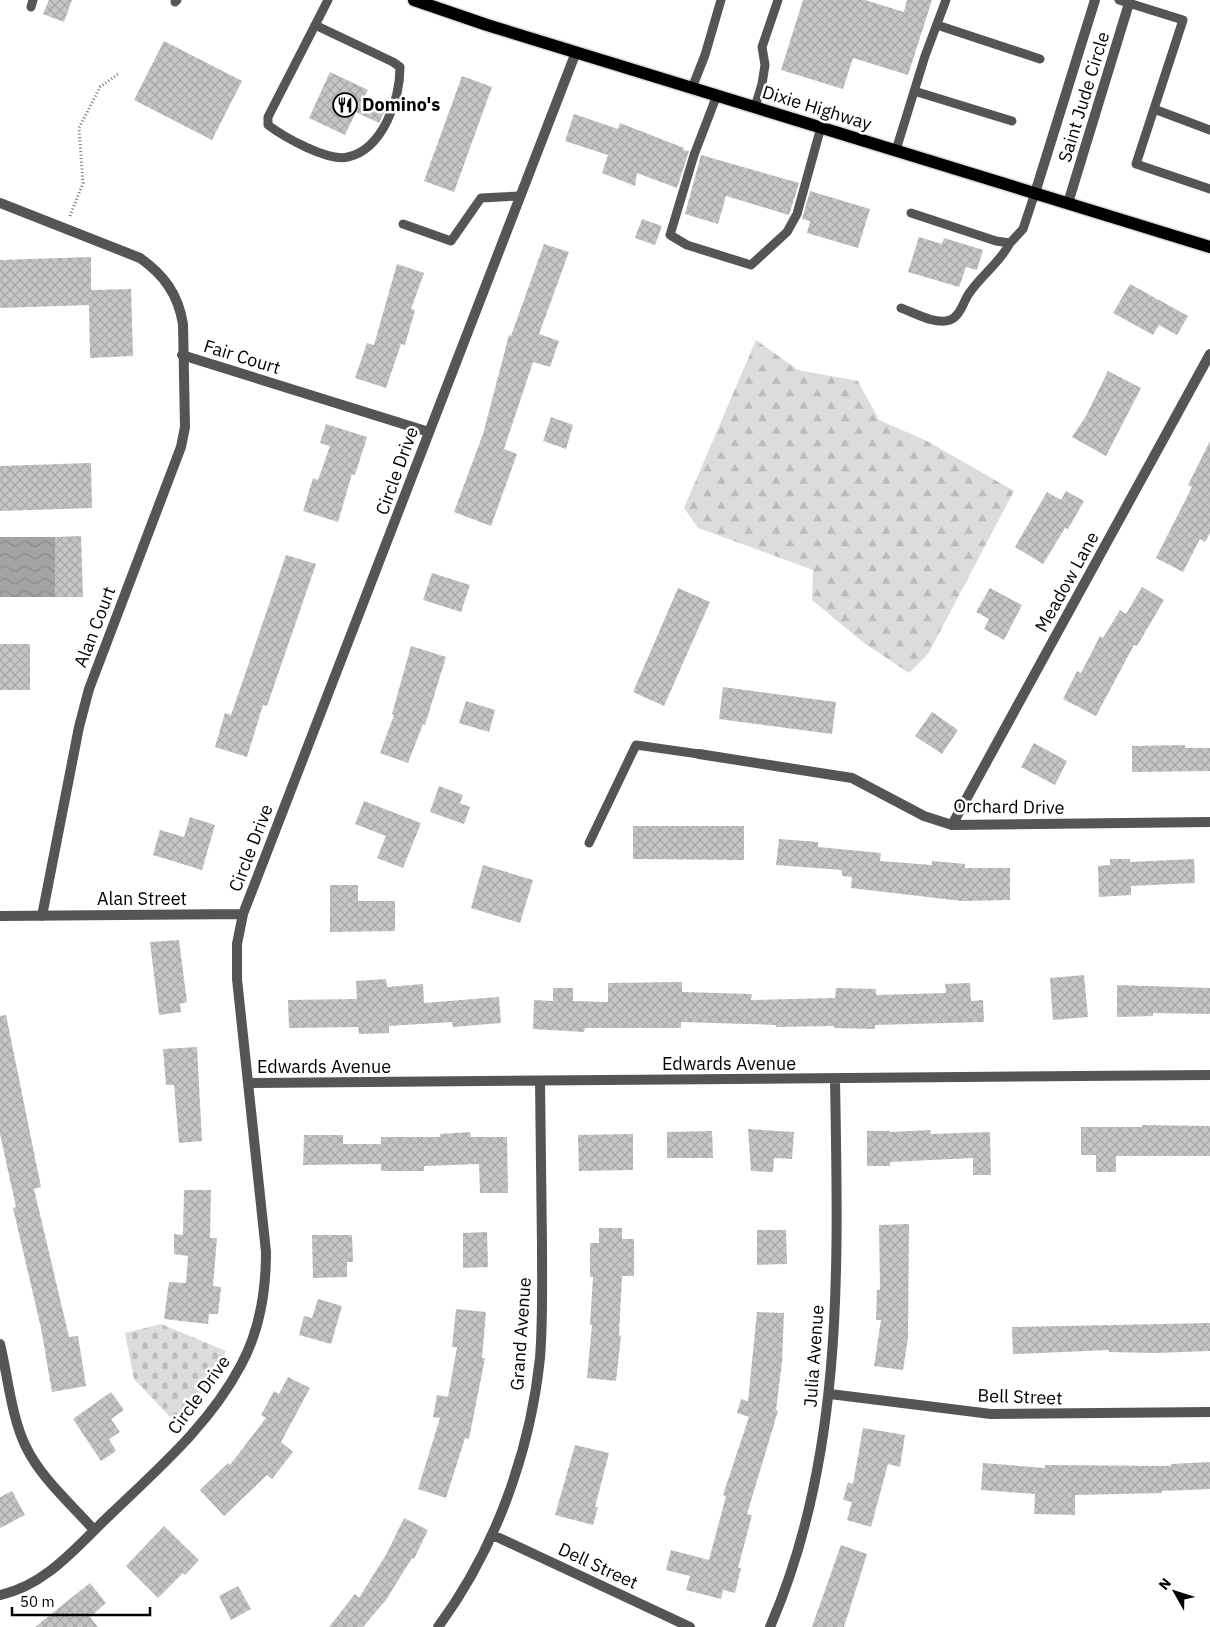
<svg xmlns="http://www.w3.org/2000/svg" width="1210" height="1627" font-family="'IBM Plex Sans',sans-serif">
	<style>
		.forest { fill: url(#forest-firs) }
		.cemetery { fill: url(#cemetery-stones) }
		.water { fill: url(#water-waves) }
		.building { fill: url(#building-cross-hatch) }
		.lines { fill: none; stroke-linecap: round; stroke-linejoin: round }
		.primary-casing { stroke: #dbdbdb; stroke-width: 15 }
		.path { stroke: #777; stroke-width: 3; stroke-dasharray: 1 2.5; stroke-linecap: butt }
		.lane { stroke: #555; stroke-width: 9 }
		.street { stroke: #555; stroke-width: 10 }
		.primary { stroke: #000; stroke-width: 12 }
		.labels { text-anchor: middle; stroke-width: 5; stroke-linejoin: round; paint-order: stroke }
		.street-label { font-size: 18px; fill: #000; stroke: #fff }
		.poi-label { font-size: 18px; font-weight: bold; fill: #000; stroke: #fff; text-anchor: start }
	</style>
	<defs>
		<pattern id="forest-firs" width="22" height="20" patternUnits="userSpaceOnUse" patternTransform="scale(1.25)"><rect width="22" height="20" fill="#dcdcdc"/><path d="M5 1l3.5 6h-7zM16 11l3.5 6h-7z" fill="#bbb"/></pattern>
		<pattern id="cemetery-stones" width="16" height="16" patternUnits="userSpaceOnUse" patternTransform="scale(1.25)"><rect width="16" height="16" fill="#dcdcdc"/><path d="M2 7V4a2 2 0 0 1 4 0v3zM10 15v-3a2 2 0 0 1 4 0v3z" fill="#bbb"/></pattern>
		<pattern id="water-waves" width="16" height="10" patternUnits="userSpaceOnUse" patternTransform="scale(1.25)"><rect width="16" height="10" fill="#a3a3a3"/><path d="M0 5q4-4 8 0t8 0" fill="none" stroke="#8b8b8b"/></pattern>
		<pattern id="building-cross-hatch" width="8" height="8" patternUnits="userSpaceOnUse" patternTransform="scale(1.25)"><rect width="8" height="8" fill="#c4c4c4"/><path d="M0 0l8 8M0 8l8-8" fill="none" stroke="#a7a7a7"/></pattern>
	</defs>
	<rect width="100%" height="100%" fill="#fff"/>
	<!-- forest -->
	<path class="forest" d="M 756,340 L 798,370 L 858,381 L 879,420 L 927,441 L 1014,491 L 928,654 L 909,673 L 864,643 L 812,600 L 813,570 L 698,528 L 684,508 Z"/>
	<!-- cemetery -->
	<path class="cemetery" d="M 161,1324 L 226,1351 C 215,1380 195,1400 173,1420 L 134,1379 L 125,1333 Z"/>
	<!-- water -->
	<path class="water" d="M 0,537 L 55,537 L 55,597 L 0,597 Z"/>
	<!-- building -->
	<path class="building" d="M 49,0 L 72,0 L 64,22 L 43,14 Z
		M 803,0 L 865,0 L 904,12 L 907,0 L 932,0 L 908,75 L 853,58 L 843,89 L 781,70 Z
		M 164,41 L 242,81 L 212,140 L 134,100 Z
		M 330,72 L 368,90 L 363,99 L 385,110 L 379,123 L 356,112 L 345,135 L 309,118 Z
		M 462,76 L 492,87 L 454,192 L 424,181 Z
		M 574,114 L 618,129 L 620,123 L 684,148 L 683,150 L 689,151 L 677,188 L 637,173 L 635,186 L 602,173 L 608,155 L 565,141 Z
		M 701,155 L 799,183 L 789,215 L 726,196 L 718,224 L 685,214 Z
		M 810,191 L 870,209 L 858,248 L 807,233 L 810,221 L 802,219 Z
		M 642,219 L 662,226 L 655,245 L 635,238 Z
		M 919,237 L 942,244 L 944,238 L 983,250 L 977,270 L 966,267 L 959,287 L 908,272 Z
		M 544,244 L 569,252 L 539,334 L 559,341 L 550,367 L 533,362 L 504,449 L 517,454 L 491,526 L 454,512 L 483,434 L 509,335 L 511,336 Z
		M 91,257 L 91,290 L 131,289 L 133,356 L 90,358 L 89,305 L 0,308 L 0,260 Z
		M 397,264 L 424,273 L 411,309 L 415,310 L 405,345 L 401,344 L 386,388 L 355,378 L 367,343 L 374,345 Z
		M 1130,284 L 1188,316 L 1177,335 L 1159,325 L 1153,335 L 1113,313 Z
		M 1108,371 L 1141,388 L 1106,456 L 1072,437 L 1086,416 Z
		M 551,417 L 573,425 L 566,449 L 543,441 Z
		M 326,424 L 367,437 L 355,475 L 352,474 L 338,522 L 303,511 L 313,478 L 318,480 L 330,446 L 320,443 Z
		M 1210,441 L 1210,533 L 1205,542 L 1200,539 L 1183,572 L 1156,558 L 1192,487 L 1188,485 Z
		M 91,463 L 92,508 L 0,511 L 0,466 Z
		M 1066,491 L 1084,501 L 1068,529 L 1065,528 L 1043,564 L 1015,547 L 1047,492 L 1061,500 Z
		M 81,536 L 83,597 L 55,597 L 55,537 Z
		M 286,555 L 316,564 L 267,706 L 263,705 L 247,757 L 215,747 L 225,713 L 231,715 Z
		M 432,573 L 470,585 L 461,612 L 423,600 Z
		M 1142,587 L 1164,600 L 1137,646 L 1134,645 L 1096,716 L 1063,699 L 1077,671 L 1081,673 L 1100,636 L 1103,638 L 1120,610 L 1126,614 Z
		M 678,588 L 710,602 L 664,706 L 633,692 Z
		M 990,588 L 1022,605 L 1004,640 L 984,629 L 989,619 L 976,612 Z
		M 0,644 L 30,644 L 30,690 L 0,690 Z
		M 411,646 L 446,657 L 425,725 L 423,724 L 408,763 L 380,753 L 394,715 L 392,714 Z
		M 723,687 L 836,702 L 832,734 L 719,719 Z
		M 466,701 L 495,710 L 489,732 L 459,723 Z
		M 932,712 L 958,730 L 942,754 L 915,736 Z
		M 1034,743 L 1067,761 L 1055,785 L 1021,767 Z
		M 1185,745 L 1185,748 L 1210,748 L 1210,771 L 1132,772 L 1132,746 Z
		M 439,786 L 463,795 L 460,803 L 470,807 L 464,824 L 430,812 Z
		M 364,801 L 421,823 L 403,868 L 377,858 L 386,836 L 355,824 Z
		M 190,817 L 215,825 L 202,870 L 153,855 L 160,830 L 184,837 Z
		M 633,826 L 744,826 L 744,860 L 633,859 Z
		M 779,839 L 818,842 L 818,847 L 881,853 L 880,861 L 932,865 L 932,861 L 965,864 L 965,868 L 1010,868 L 1010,900 L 962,901 L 851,888 L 852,877 L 842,876 L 842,870 L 776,865 Z
		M 1110,859 L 1130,859 L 1130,862 L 1194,859 L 1195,883 L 1131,886 L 1131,895 L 1099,897 L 1098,866 L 1110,865 Z
		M 483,865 L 533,880 L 520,923 L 471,908 Z
		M 330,885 L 358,885 L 358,901 L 395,901 L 395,931 L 330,932 Z
		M 179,940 L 187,1002 L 180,1004 L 181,1012 L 159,1015 L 150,942 Z
		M 1084,975 L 1088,1017 L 1053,1020 L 1050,978 Z
		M 386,979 L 387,987 L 423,984 L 424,1003 L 499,997 L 501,1023 L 453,1027 L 452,1022 L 389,1026 L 389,1033 L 359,1034 L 358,1027 L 289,1028 L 288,1000 L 357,999 L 356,981 Z
		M 682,982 L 682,992 L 752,994 L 751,1000 L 835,998 L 836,988 L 876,989 L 876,995 L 946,993 L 945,984 L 970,983 L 971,1001 L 983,1000 L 984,1022 L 875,1025 L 875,1029 L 834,1028 L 834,1026 L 776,1027 L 776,1025 L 681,1022 L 681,1028 L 585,1028 L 584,1032 L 533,1029 L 534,1000 L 553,1001 L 553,988 L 573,988 L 573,1001 L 608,1002 L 608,983 Z
		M 1117,985 L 1210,988 L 1210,1014 L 1153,1013 L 1153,1016 L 1117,1017 Z
		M 6,1015 L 41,1187 L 34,1189 L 69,1337 L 78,1336 L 86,1386 L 52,1392 L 41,1328 L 13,1208 L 16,1207 L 0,1134 L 0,1016 Z
		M 197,1047 L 202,1141 L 179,1143 L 174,1085 L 166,1085 L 163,1049 Z
		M 1142,1125 L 1210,1126 L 1210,1156 L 1116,1156 L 1116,1172 L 1096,1172 L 1096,1155 L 1081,1155 L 1081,1127 L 1142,1127 Z
		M 748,1129 L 794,1132 L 792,1159 L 774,1158 L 773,1172 L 751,1171 Z
		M 930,1130 L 931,1134 L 990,1132 L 991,1175 L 973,1175 L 973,1158 L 890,1162 L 890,1166 L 867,1166 L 867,1131 L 890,1131 L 890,1132 Z
		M 712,1131 L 713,1158 L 667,1158 L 667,1132 Z
		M 470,1132 L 471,1137 L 507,1137 L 508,1193 L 480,1193 L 479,1164 L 424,1166 L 424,1171 L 381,1171 L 381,1164 L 303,1165 L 304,1135 L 343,1135 L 343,1144 L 381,1144 L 381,1137 L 440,1137 L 440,1134 Z
		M 633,1134 L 633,1170 L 579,1171 L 578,1135 Z
		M 184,1190 L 211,1190 L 210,1238 L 217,1238 L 213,1286 L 221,1287 L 218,1314 L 209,1314 L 208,1324 L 164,1319 L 169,1282 L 186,1283 L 188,1256 L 174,1254 L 174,1234 L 183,1235 Z
		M 909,1224 L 908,1338 L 903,1370 L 874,1366 L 881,1320 L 876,1320 L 877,1290 L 880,1290 L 879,1225 Z
		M 599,1228 L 622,1228 L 622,1239 L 634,1239 L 634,1276 L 622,1276 L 619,1335 L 621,1336 L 616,1381 L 587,1378 L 592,1325 L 590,1325 L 593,1277 L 590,1277 L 590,1243 L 599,1243 Z
		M 757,1230 L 786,1230 L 787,1264 L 757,1265 Z
		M 487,1232 L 488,1267 L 463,1268 L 463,1233 Z
		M 312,1235 L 352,1235 L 353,1262 L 347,1262 L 347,1277 L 313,1278 Z
		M 318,1299 L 342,1306 L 331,1344 L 299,1335 L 304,1316 L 312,1318 Z
		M 456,1309 L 486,1312 L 482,1358 L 485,1358 L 469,1439 L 465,1438 L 446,1498 L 418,1489 L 440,1418 L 433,1417 L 437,1395 L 448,1397 L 457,1347 L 452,1347 Z
		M 757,1312 L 784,1313 L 782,1362 L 776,1410 L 778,1411 L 747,1514 L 752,1515 L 738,1568 L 741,1568 L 735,1593 L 723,1590 L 721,1599 L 686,1590 L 690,1576 L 666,1570 L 671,1550 L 709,1560 L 726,1496 L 723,1495 L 749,1417 L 737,1413 L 741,1399 L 748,1401 Z
		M 1210,1323 L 1210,1351 L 1155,1353 L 1109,1352 L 1109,1350 L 1013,1354 L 1012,1327 Z
		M 288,1377 L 310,1388 L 281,1442 L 293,1452 L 272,1479 L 267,1475 L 224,1516 L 200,1490 L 228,1463 L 230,1465 L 266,1418 L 261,1415 L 274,1391 L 279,1394 Z
		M 111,1392 L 124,1410 L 111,1419 L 120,1432 L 109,1439 L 116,1451 L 101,1461 L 73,1419 Z
		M 863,1428 L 905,1435 L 900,1467 L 888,1464 L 871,1527 L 847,1520 L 852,1502 L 843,1500 L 848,1482 L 853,1484 Z
		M 575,1445 L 609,1453 L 595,1507 L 598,1507 L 593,1525 L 555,1515 Z
		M 1210,1462 L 1210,1489 L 1162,1491 L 1162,1493 L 1075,1495 L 1075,1515 L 1034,1514 L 1035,1494 L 981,1490 L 983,1463 L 1045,1468 L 1045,1465 L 1171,1466 L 1171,1464 Z
		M 12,1491 L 25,1515 L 0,1528 L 0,1497 Z
		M 404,1518 L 428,1530 L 414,1559 L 412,1558 L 386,1600 L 363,1627 L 329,1627 L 355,1594 L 359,1598 L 387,1553 Z
		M 164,1526 L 199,1560 L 185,1575 L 183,1573 L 158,1598 L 126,1566 Z
		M 841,1545 L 867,1554 L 844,1627 L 812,1627 Z
		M 90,1583 L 106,1603 L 90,1617 L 98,1627 L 35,1627 Z
		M 238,1586 L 251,1609 L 231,1620 L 219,1596 Z"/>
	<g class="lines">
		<!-- primary casing -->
		<g class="primary-casing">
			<path id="primary" d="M 414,0 L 487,25 L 1210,247"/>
		</g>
		<!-- path -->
		<path class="path" d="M 70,216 L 83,183 L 79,128 L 100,87 L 118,74"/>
		<!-- lane -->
		<path class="lane" d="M 1119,0 L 1183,20 L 1136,164 L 1210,189
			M 175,2 L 177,0
			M 31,7 L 33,0
			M 315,25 L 393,62 L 400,67 C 400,99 383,149 348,157 C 328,162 284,137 268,125 L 268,117 L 328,0
			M 937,25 L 1040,59
			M 692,88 L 705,55 L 721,0
			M 914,91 L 1012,121
			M 717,95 L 694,155 L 670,235 L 687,245 L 751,265 L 787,232 L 797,214 L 821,127
			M 755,107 L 762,84 L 765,65 L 762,47 L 778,0
			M 1154,109 L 1210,130
			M 896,150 L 925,56 L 946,0
			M 911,213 L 996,241 L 1010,243 L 1023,229 L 1035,193
			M 403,224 L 451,241 L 481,198 L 520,196
			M 901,308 C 915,313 935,325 950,320 C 960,316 963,303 968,295 C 980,276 999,264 1010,243
			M 589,843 L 636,745 L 699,754"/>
		<!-- street -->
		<path class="street" d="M 1035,193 L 1095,0
			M 0,203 L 140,258 C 164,275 178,294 183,324 L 185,427 L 181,447 L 89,689 L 79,727 L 42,916
			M 1068,203 L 1130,0
			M 182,355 L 429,432
			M 699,754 L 852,778 L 924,816 L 952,825 L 1210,822
			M 952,825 L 1210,354
			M 0,916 L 243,914
			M 248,1083 L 1210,1075
			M 0,1344 C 8,1377 11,1416 26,1447 C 41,1478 71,1504 94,1530
			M 830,1394 L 991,1414 L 1210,1412
			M 493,1535 L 690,1627
			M 0,1595 C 47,1585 78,1545 112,1513 C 159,1468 210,1424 241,1365 C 260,1330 266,1291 266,1252 L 237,979 L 237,944 L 243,914 L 576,52
			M 438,1627 C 495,1550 530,1453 540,1358 C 543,1320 542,1282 542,1244 C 541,1190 541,1136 540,1081
			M 770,1627 C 845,1455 838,1263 835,1079"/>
		<!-- primary -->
		<use href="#primary" class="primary"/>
	</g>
	<!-- icons -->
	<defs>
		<g id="restaurant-ring" transform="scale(1.25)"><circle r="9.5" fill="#fff" stroke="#000" stroke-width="1.5"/><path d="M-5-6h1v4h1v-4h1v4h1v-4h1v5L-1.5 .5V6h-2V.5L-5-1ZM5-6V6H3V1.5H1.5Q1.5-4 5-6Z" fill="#000"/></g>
	</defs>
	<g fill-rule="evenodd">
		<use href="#restaurant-ring" x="345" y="105"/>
	</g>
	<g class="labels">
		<!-- street labels -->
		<g class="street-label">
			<text transform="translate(1084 97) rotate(-73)" y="6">Saint Jude Circle</text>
			<text transform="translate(817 108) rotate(17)" y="6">Dixie Highway</text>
			<text transform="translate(242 357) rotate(17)" y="6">Fair Court</text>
			<text transform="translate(397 471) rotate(-70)" y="6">Circle Drive</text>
			<text transform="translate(1067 582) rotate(-61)" y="6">Meadow Lane</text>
			<text transform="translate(95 627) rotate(-69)" y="6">Alan Court</text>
			<text transform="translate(1009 807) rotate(1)" y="6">Orchard Drive</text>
			<text transform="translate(251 848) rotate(-69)" y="6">Circle Drive</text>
			<text x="142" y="905">Alan Street</text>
			<text x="729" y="1070">Edwards Avenue</text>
			<text x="324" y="1073">Edwards Avenue</text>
			<text transform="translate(521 1334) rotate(-86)" y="6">Grand Avenue</text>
			<text transform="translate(814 1356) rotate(-86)" y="6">Julia Avenue</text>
			<text transform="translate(199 1395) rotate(-54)" y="6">Circle Drive</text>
			<text transform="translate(1020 1397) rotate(2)" y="6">Bell Street</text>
			<text transform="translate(598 1566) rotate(25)" y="6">Dell Street</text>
		</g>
		<!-- poi labels -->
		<g class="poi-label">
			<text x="362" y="111">Domino's</text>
		</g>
	</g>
	<!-- north arrow -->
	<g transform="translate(1175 1592) rotate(309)" stroke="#ffffff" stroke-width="4" paint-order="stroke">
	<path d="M0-4L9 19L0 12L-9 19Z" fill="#000000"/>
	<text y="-8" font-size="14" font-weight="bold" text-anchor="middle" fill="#000000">N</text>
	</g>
	<!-- scale -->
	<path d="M12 1607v8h138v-8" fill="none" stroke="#000000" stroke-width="2.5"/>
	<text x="20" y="1607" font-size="15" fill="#000000" stroke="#ffffff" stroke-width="4" paint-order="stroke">50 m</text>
</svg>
